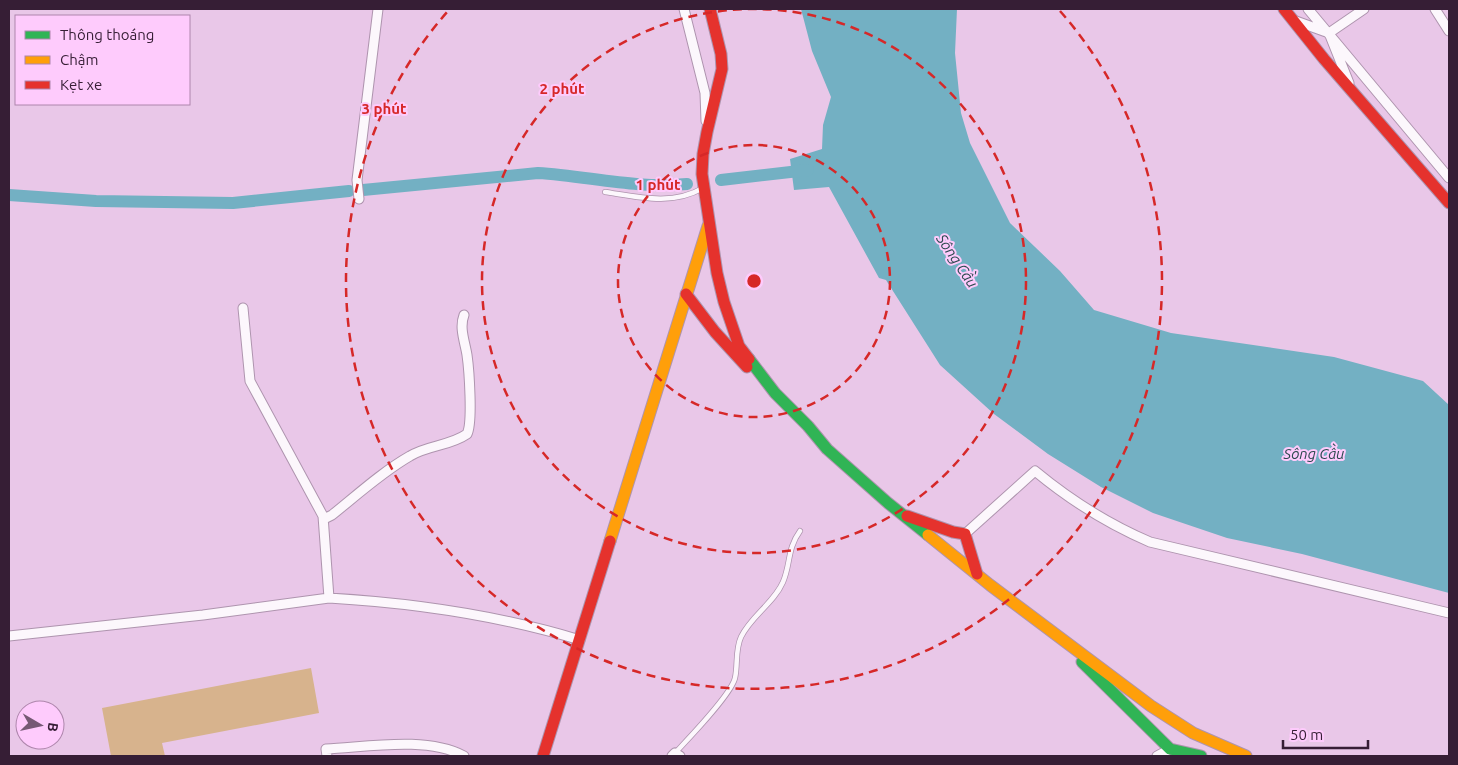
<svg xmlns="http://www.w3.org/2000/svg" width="1458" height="765" font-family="Ubuntu,sans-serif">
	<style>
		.green { fill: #d7b38d }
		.water { fill: #73b0c3 }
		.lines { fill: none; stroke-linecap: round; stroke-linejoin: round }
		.canal { stroke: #73b0c3; stroke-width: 12 }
		.lane-casing { stroke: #ae94ae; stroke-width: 6 }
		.street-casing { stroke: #ae94ae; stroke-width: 11 }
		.fast-casing { stroke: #ae94ae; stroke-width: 13 }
		.slow-casing { stroke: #ae94ae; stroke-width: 13 }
		.jam-casing { stroke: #ae94ae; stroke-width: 13 }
		.lane { stroke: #fcf7fc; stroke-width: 4.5 }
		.street { stroke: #fcf7fc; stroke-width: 9 }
		.fast { stroke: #30b455; stroke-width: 11 }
		.slow { stroke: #ff9f0a; stroke-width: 11 }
		.jam { stroke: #e5322d; stroke-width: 11 }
		.ring { fill: none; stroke: #d62828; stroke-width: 2.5; stroke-dasharray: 9 6 }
		.labels { text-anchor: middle; stroke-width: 4; stroke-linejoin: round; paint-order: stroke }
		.water-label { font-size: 15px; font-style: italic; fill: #2c4a4f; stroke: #fecbfc }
		.centre { fill: #d62828; stroke: #fecbfc; stroke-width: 2.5 }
		.ring-label { font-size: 15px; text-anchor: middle; font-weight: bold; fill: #d62828; stroke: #fecbfc; stroke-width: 4; stroke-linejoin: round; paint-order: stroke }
	</style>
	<rect width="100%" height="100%" fill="#e9c7e8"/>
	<!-- green -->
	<path class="green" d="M 311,668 L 319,713 L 162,743 L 165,756 L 111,756 L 102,708 Z"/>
	<!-- water -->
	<path class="water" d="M 801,9 L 957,9 L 955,53 L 961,113 L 970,143 L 1010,223 L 1060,271 L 1094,310 L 1171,333 L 1334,357 L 1423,381 L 1449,405 L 1449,593 L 1302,554 L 1227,538 L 1153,513 L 1101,487 L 1048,454 L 994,414 L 940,365 L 886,280 L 879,278 L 829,187 L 794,190 L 790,159 L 822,149 L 823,125 L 831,97 L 812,51 Z"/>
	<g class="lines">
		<!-- canal -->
		<path class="canal" d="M 721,180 L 808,170
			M 363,190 L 538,173 C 588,176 636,189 687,184
			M 9,195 L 96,201 L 233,203 L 349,191"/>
		<!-- lane casing -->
		<g class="lane-casing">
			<path id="lane" d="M 605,192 C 638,197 672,206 703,188
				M 675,753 C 688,739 731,695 735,678 C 738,665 735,650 741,637 C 751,616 774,603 783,582 C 791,563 787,549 800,531"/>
		</g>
		<!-- street casing -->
		<g class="street-casing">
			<path id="street" d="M 684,9 L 705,93 L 706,121
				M 1308,9 L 1449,178
				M 1435,9 L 1449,31
				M 1293,20 L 1329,33 L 1349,83
				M 1329,33 L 1364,9
				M 359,199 L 357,180 L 378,9
				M 243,308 L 250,381 L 323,516 L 329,598 C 414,603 498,615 580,640
				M 324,519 L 332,515 C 357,495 382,472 410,456 C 428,445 450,446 467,434 C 473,423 469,369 467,355 C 465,342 459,328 464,315
				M 965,534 L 1035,471 C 1070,500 1108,524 1150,542 L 1449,613
				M 9,636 L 203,615 L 329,598
				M 327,756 L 326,749 C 368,747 426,736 464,756
				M 672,756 L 675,753 L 680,756
				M 1157,756 L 1170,749"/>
		</g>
		<!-- fast casing -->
		<g class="fast-casing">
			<path id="fast" d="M 749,359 L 775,393 L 808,426 L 827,449 L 888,503 L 928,535
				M 1082,662 L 1170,749 L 1201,756"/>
		</g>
		<!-- slow casing -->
		<g class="slow-casing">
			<path id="slow" d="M 928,535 L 990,585 L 1151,706 L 1193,733 L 1246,756
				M 610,541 L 708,226"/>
		</g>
		<!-- jam casing -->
		<g class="jam-casing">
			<path id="jam" d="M 710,9 L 721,54 L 722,69 L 707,132 L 703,154 L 702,174 L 717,273 L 724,302 L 739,346 L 749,359
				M 1284,9 L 1324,59 L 1449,203
				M 686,294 L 715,332 L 747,367
				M 907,516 L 953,532 L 965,534 L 977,574
				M 543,756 L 610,541"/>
		</g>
		<!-- lane -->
		<use href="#lane" class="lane"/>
		<!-- street -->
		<use href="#street" class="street"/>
		<!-- fast -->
		<use href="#fast" class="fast"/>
		<!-- slow -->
		<use href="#slow" class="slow"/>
		<!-- jam -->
		<use href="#jam" class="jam"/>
	</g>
	<!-- distance rings -->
	<g class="ring">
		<circle cx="754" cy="281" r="136"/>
		<circle cx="754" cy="281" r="272"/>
		<path d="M1060 11A408 408 0 1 1 448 11"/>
	</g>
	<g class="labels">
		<!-- water labels -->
		<g class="water-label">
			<text transform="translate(957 261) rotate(56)" y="5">Sông Cầu</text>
			<text x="1314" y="459">Sông Cầu</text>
		</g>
	</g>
	<circle cx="754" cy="281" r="8" class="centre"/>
	<g class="ring-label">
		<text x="562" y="94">2 phút</text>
		<text x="384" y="114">3 phút</text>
		<text x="658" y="190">1 phút</text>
	</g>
	<!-- border -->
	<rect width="1458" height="765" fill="none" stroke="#361e35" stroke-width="20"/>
	<!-- legend -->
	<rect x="15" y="15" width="175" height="90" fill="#fecbfc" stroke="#ae86ac"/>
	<rect x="25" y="31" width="25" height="8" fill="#30b455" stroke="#ae86ac"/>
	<text x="60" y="40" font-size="15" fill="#361e35">Thông thoáng</text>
	<rect x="25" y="56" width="25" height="8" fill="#ff9f0a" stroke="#ae86ac"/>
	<text x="60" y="65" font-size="15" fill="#361e35">Chậm</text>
	<rect x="25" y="81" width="25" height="8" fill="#e5322d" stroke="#ae86ac"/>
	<text x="60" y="90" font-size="15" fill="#361e35">Kẹt xe</text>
	<!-- north arrow -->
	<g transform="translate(40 725) rotate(99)"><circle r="24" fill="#fecbfc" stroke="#ae86ac"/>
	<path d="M0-4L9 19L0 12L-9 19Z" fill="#755974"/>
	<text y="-8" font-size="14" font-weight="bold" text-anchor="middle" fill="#361e35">B</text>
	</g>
	<!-- scale -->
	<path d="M1283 740v8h85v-8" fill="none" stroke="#361e35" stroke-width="2.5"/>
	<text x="1290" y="740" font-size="15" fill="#361e35" stroke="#fecbfc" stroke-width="4" paint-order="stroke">50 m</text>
</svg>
